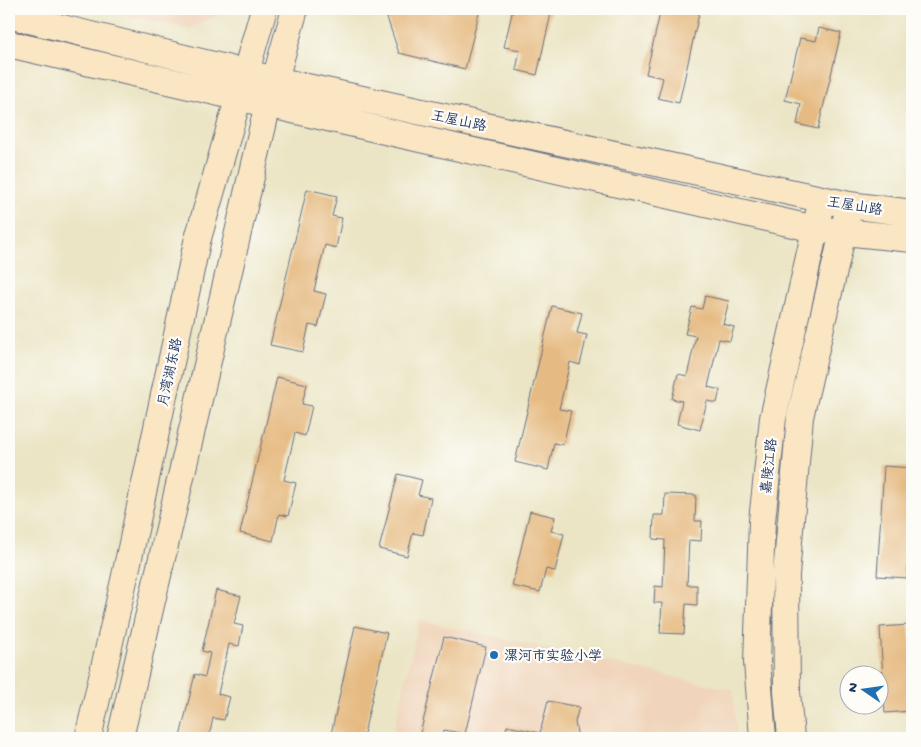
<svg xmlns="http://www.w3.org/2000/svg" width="921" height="747" font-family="'Gochi Hand','LXGW WenKai TC',sans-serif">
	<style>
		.built { fill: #f0d5bc }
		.building { fill: #e6bb83 }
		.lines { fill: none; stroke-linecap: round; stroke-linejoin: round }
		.secondary-casing { stroke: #646f82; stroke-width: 28 }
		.secondary { stroke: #fbe6c4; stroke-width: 26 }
		.poi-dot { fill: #1f6fb2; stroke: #fdfcf7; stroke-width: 2 }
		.labels { text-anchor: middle; stroke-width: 4.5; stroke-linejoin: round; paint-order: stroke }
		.street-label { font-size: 14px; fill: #1b2f5e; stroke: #fdfcf7 }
		.poi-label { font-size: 14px; fill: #1b2f5e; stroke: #fdfcf7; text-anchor: start }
	</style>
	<rect width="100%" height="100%" fill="#fdfcf7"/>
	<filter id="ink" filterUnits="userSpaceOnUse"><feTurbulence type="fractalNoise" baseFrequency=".02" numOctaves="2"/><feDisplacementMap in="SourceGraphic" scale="10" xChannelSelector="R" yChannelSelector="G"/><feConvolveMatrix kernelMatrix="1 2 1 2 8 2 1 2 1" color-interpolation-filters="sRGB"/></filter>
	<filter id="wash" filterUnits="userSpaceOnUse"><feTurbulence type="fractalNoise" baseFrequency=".0096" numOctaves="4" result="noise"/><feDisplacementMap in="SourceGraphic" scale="20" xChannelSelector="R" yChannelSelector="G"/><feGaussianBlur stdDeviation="1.12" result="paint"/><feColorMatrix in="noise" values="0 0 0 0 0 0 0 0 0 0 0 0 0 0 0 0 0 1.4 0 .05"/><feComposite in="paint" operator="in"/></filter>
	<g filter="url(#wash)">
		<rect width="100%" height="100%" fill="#ebe5c5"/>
		<!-- built -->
		<path class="built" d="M 95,9 L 230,9 L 189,29 Z
			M 419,620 L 733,690 L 737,738 L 392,738 Z"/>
		<g id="blocks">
			<!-- building -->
			<path class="building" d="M 384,9 L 480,9 L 465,69 L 399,53 Z
				M 513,9 L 552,9 L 537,75 L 516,70 L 520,50 L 504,47 Z
				M 661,9 L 700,9 L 679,103 L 658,98 L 663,78 L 646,74 Z
				M 819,28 L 841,33 L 818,129 L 797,124 L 801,104 L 785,100 L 800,38 L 816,41 Z
				M 912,92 L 912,114 L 907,112 Z
				M 307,189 L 337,196 L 332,216 L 342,218 L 336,248 L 325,245 L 314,291 L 326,294 L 318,327 L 309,325 L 303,352 L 270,345 Z
				M 705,296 L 729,301 L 723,324 L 734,327 L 730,341 L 719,339 L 708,387 L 720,390 L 717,403 L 707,401 L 700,430 L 677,424 L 682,401 L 672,399 L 678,374 L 687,376 L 696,336 L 685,334 L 692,307 L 702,309 Z
				M 552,306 L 582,313 L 577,333 L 587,335 L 580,365 L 570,362 L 559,409 L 571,411 L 563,445 L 554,443 L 548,470 L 515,462 Z
				M 277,377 L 307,384 L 302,404 L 312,406 L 305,436 L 295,433 L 284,480 L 296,483 L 288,516 L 279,514 L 273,541 L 240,533 Z
				M 884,466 L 912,468 L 912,551 L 909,551 L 907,578 L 877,576 Z
				M 398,474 L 422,480 L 418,495 L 431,498 L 423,535 L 413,533 L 407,556 L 379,549 Z
				M 665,494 L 696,495 L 695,521 L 702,521 L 701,541 L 689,540 L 687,585 L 697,585 L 697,605 L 686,604 L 684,634 L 660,633 L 662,603 L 654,603 L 655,586 L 663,587 L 665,540 L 653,539 L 654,515 L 664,515 Z
				M 530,511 L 555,517 L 551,531 L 564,534 L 555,571 L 546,569 L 540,592 L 512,586 Z
				M 216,590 L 241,596 L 234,624 L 243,626 L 239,646 L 229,644 L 218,694 L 230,697 L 224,720 L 213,718 L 209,738 L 184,738 L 180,737 L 195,674 L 205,677 L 210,653 L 202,651 Z
				M 909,625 L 912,655 L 912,682 L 908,682 L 911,711 L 885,713 L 880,627 Z
				M 355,626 L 387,633 L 363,738 L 352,738 L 331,734 Z
				M 444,637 L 486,647 L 465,734 L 444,730 L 442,737 L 446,738 L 419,738 Z
				M 548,701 L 579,707 L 575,722 L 578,738 L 504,738 L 507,726 L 540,733 Z"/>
		</g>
	</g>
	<g filter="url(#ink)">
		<use href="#blocks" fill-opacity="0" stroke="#646f82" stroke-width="1"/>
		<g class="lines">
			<!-- secondary casing -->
			<g class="secondary-casing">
				<path id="secondary" d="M 9,15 L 275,80 L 849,205 L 912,213
					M 9,44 L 293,110 L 815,229 L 912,239
					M 88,738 L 125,576 L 197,242 L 264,9
					M 120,738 L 268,104 L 295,9
					M 763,738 L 757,662 L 762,521 L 773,418 L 819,212
					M 791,738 L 787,692 L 786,575 L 800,417 L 847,215"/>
			</g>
			<!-- secondary -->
			<use href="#secondary" class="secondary"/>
		</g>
	</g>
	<!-- markers -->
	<circle class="poi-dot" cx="494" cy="655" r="5"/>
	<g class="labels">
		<!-- street labels -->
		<g class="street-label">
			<text transform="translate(459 120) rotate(12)" y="5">王屋山路</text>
			<text transform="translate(855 205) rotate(9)" y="5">王屋山路</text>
			<text transform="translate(169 372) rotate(-78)" y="5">月湾湖东路</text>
			<text transform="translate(768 466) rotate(-84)" y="5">嘉陵江路</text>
		</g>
		<!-- poi labels -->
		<g class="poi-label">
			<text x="504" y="660">漯河市实验小学</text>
		</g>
	</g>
	<!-- margin -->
	<rect width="921" height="747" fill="none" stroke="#fdfcf7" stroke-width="30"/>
	<!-- north arrow -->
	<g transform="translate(864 690) rotate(283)"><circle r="24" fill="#fdfcf7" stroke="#a3aaba"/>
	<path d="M0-4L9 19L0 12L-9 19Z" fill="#1f6fb2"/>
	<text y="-8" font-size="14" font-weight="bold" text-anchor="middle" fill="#1b2f5e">N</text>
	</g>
</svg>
